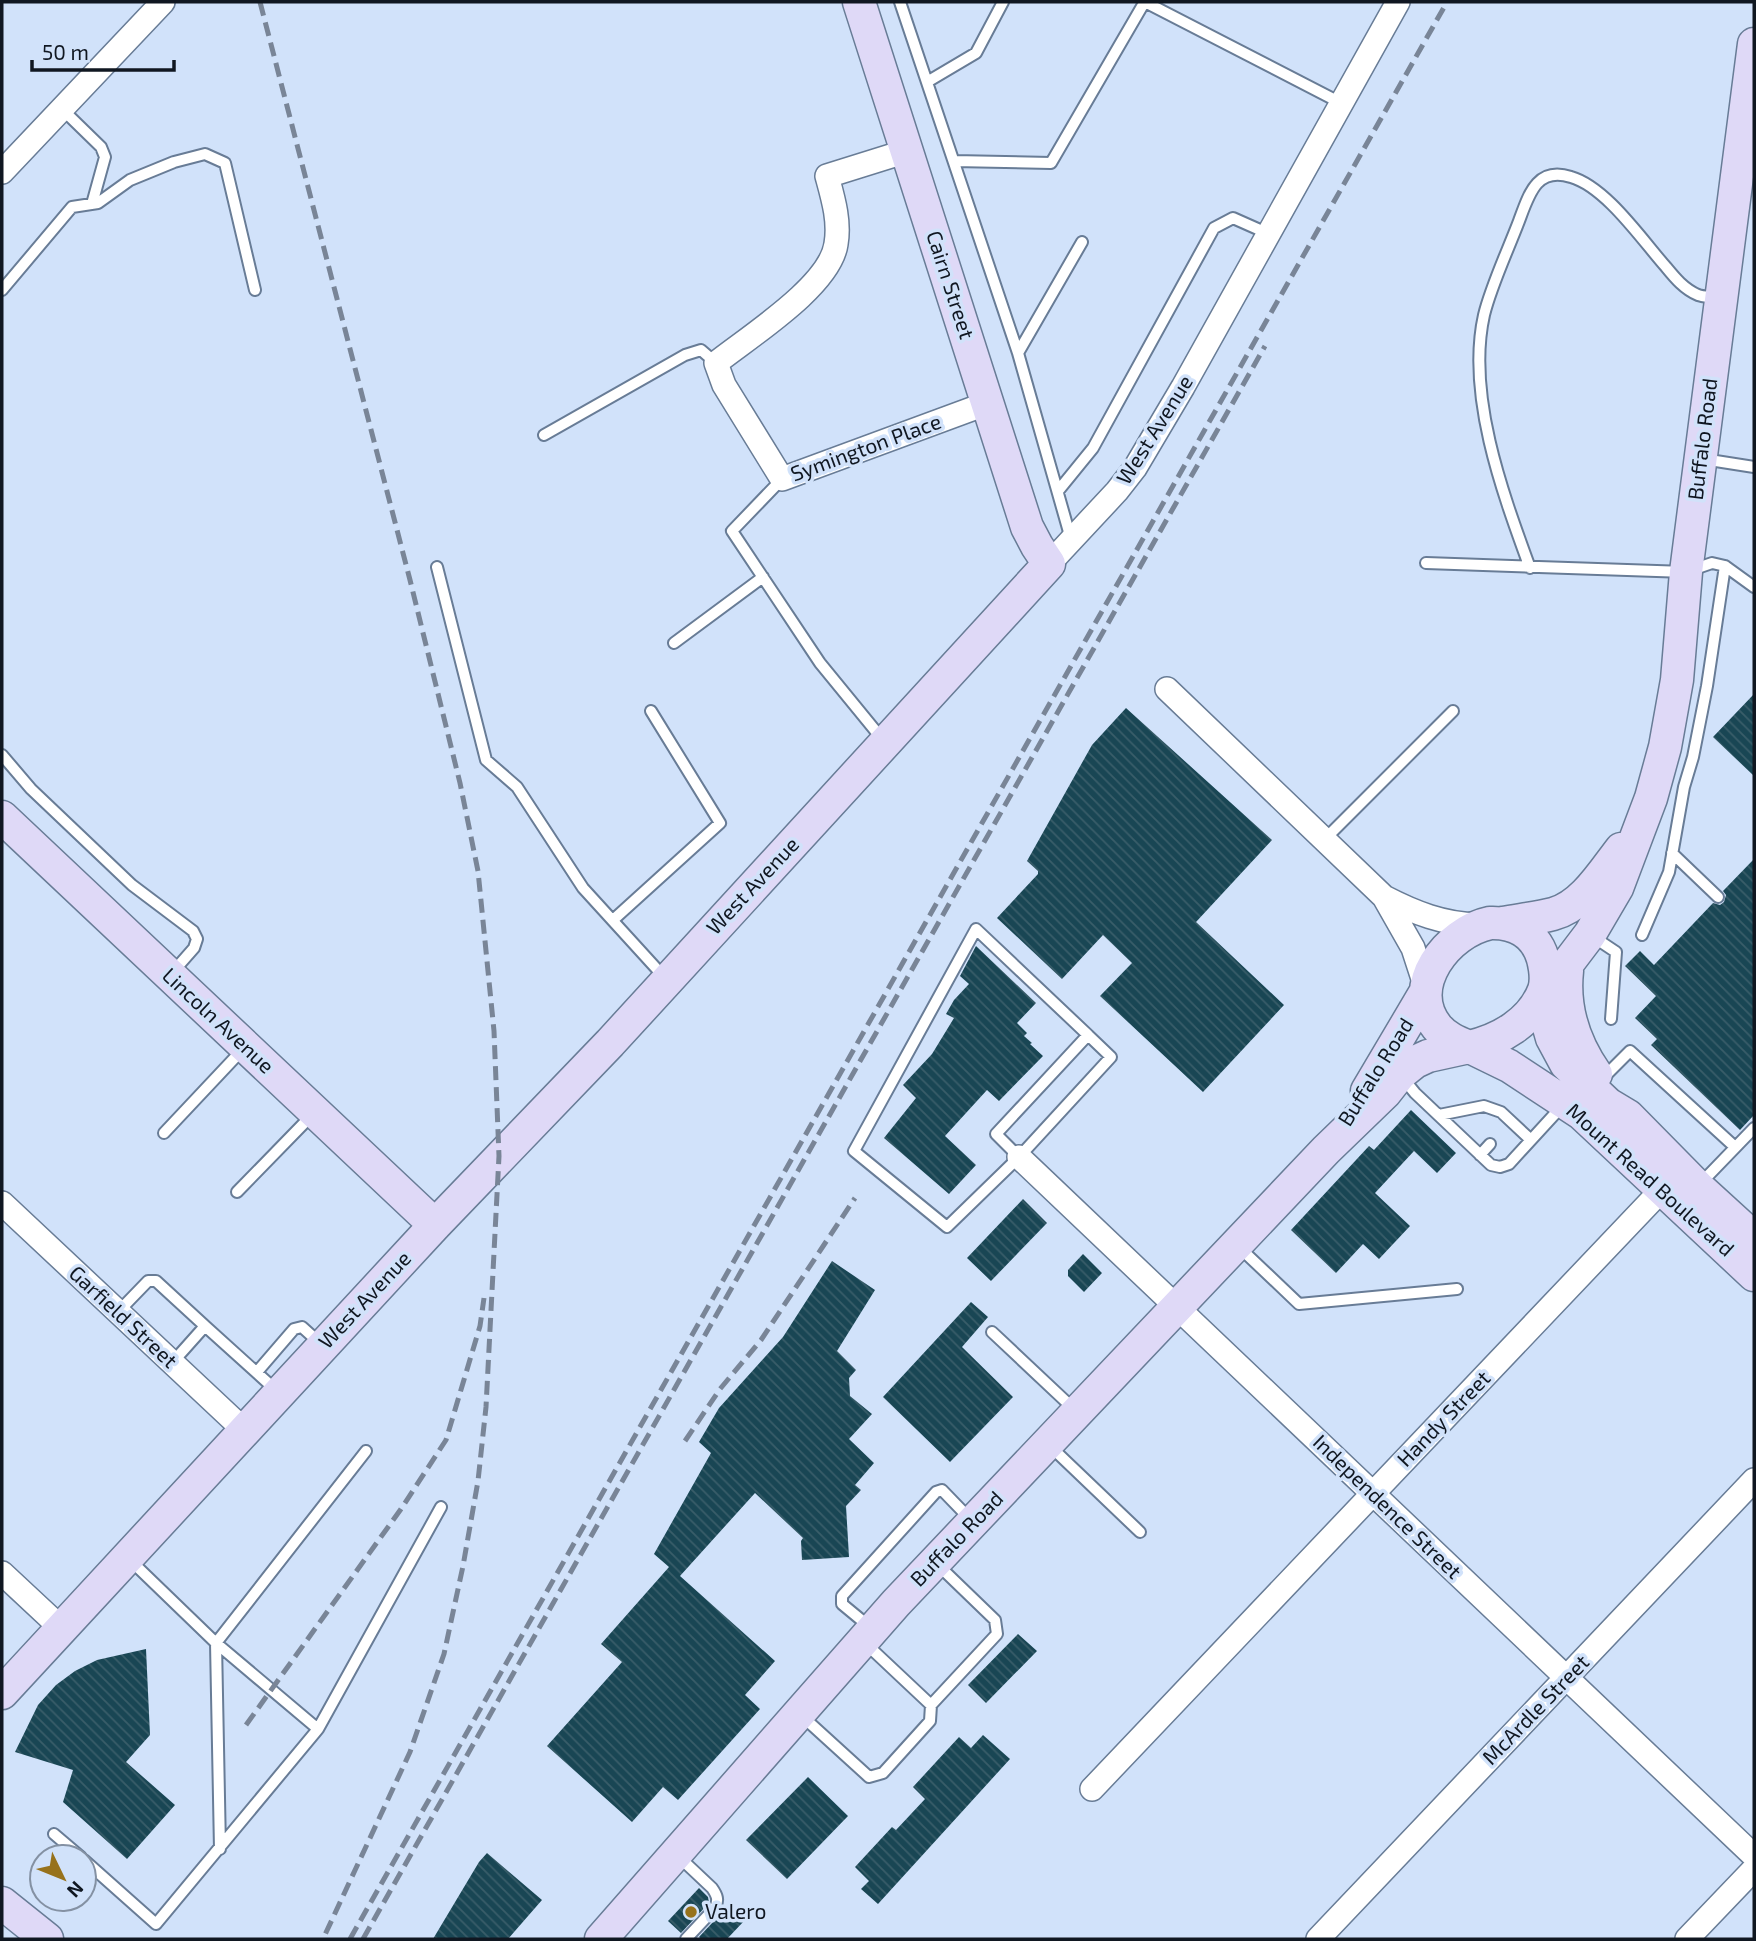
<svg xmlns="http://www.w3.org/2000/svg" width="1756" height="1941" font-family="'Exo 2',sans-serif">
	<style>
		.building { fill: url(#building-back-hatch) }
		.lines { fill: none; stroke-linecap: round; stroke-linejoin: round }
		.lane-casing { stroke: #687c96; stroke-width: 14 }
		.street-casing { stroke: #687c96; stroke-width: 26 }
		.secondary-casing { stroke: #687c96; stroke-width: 35 }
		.lane { stroke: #fff; stroke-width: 10 }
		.street { stroke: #fff; stroke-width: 23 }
		.secondary { stroke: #dfd9f7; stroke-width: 32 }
		.rail { stroke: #798597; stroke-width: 5; stroke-dasharray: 14 7; stroke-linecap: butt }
		.poi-dot { fill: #97721c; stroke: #d1e2fa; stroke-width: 2.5 }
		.labels { text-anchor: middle; stroke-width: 7; stroke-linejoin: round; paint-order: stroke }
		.street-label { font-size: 21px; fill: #101721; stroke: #d1e2fa }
		.poi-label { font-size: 21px; fill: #101721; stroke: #d1e2fa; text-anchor: start }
	</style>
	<defs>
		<pattern id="building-back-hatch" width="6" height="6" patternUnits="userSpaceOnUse" patternTransform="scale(1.75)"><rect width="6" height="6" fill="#194654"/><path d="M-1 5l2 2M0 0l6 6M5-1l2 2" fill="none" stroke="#395d69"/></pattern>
	</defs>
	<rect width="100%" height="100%" fill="#d1e2fa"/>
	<!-- building -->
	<path class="building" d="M 1754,694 L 1754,776 L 1713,737 Z
		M 1126,708 L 1272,840 L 1196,922 L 1284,1005 L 1203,1092 L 1100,996 L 1132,963 L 1103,935 L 1062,979 L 997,918 L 1038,874 L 1038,871 L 1027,861 L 1092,745 Z
		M 1754,859 L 1754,1115 L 1740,1130 L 1651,1045 L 1657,1039 L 1635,1018 L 1656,996 L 1625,966 L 1640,951 L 1654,965 L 1713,903 L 1720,905 L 1724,902 L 1726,895 L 1723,891 Z
		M 976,946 L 1036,1003 L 1017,1023 L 1027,1033 L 1024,1036 L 1032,1043 L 1030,1044 L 1043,1056 L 999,1101 L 987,1090 L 945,1136 L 976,1165 L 949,1194 L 884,1138 L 916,1098 L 903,1085 L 932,1054 L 954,1018 L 946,1014 L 954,1000 L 969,984 L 960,976 Z
		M 1411,1110 L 1456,1153 L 1437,1173 L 1414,1151 L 1375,1193 L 1410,1226 L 1379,1259 L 1363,1244 L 1336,1273 L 1291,1230 L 1369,1146 L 1374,1150 Z
		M 1023,1199 L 1047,1223 L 991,1281 L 967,1258 Z
		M 1083,1254 L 1102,1273 L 1084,1292 L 1068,1276 L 1068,1270 Z
		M 832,1261 L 875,1290 L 837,1351 L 856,1370 L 849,1378 L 850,1396 L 872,1414 L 849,1439 L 874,1463 L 855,1485 L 861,1490 L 846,1506 L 849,1557 L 802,1560 L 801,1541 L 803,1538 L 755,1493 L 680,1576 L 775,1661 L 745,1695 L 760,1709 L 678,1800 L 663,1787 L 632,1822 L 547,1746 L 622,1662 L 601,1644 L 669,1567 L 654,1554 L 711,1453 L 699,1442 L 719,1408 L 783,1337 Z
		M 971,1302 L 988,1317 L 962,1347 L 1013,1397 L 950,1462 L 883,1397 Z
		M 1018,1634 L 1037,1651 L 986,1703 L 968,1685 Z
		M 146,1649 L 150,1735 L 126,1762 L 175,1805 L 127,1859 L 63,1802 L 73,1770 L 15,1752 L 38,1705 L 56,1685 L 75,1671 L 97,1660 Z
		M 983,1735 L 1010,1759 L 878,1904 L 861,1889 L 869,1881 L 855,1867 L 892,1827 L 896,1830 L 925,1799 L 913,1787 L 959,1737 L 971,1748 Z
		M 808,1777 L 848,1816 L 787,1879 L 746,1840 Z
		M 487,1853 L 542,1900 L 508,1939 L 433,1939 L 479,1862 Z
		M 699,1888 L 708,1897 L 709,1903 L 681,1933 L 668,1921 Z
		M 728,1906 L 744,1921 L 727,1939 L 701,1939 L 699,1937 Z"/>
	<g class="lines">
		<!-- lane casing -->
		<g class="lane-casing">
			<path id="lane" d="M 900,2 L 1018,353 L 1071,539
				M 1145,2 L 1341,103
				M 927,82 L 976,53 L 1003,2
				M 62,109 L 101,147 L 105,157 L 92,204
				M 954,161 L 1051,163 L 1144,3 L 1143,2
				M 2,290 L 72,207 L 98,203 L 130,180 L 174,162 L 205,154 L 225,163 L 255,290
				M 1018,353 L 1082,242
				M 544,435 L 685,355 L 701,350 L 716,363
				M 1703,459 L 1754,467
				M 782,479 L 732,531 L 820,663 L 883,740
				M 1058,491 L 1093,448 L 1214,228 L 1233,218 L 1269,234
				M 1426,563 L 1686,572 L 1712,563 L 1725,566 L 1707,686 L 1693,757 L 1684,787 L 1669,872 L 1642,935
				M 1725,566 L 1754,587
				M 437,567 L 486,760 L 517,787 L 583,888 L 665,978
				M 1530,568 C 1503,494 1466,395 1484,315 C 1491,286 1508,250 1519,221 C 1529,194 1537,166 1571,177 C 1606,187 1642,240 1666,267 C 1675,278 1684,289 1698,295 C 1704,297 1712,297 1719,299
				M 674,643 L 763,577
				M 2,755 L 31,789 L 132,885 L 193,931 L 197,939 L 194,948 L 172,973
				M 1324,840 L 1453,711
				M 1672,853 L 1718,897
				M 613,920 L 720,823 L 651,711
				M 1592,936 L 1616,952 L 1611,1019
				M 1402,1077 L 1415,1093 L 1491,1165 L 1500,1167 L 1509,1164 L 1564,1104
				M 1601,1080 L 1630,1051 L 1735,1147
				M 1439,1115 L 1484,1106 L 1501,1112 L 1531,1140
				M 164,1133 L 244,1048
				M 1480,1155 L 1490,1144
				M 1019,1157 L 996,1134 L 1088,1035 L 976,929 L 854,1151 L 947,1227 L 1019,1157 L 1111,1057 L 1088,1035
				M 1700,1184 L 1754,1128
				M 237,1192 L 313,1114
				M 1239,1247 L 1299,1304 L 1457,1289
				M 118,1312 L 148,1281 L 156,1281 L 205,1326 L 172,1363
				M 205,1326 L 278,1392
				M 992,1332 L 1076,1411
				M 257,1372 L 294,1329 L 302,1327 L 322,1345
				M 1050,1446 L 1140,1532
				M 129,1559 L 216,1643 L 366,1451
				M 871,1628 L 842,1604 L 842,1596 L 936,1492 L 942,1490 L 971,1520
				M 864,1642 L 931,1705
				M 216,1643 L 220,1849
				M 802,1716 L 869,1777 L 883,1773 L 930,1721 L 931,1705 L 997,1634 L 995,1620 L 937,1564
				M 318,1729 L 441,1507
				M 54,1834 L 81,1857
				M 677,1855 L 712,1888 C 717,1895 719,1900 715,1908 L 686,1939
				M 84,1860 L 156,1924 L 318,1729 L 216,1643"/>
		</g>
		<!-- street casing -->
		<g class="street-casing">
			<path id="street" d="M 907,151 L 827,176 C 833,198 840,221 836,244 C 830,286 750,336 716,363 L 724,385 L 782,479 L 988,403
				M 2,172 L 163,2
				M 1049,564 L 1117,491 L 1135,468 L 1183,387 L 1398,2
				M 1167,689 L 1384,897 L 1413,948 L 1426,988
				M 1384,897 C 1415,913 1443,924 1478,925
				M 1019,1157 L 1754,1856
				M 2,1203 L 245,1431
				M 2,1573 L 61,1628
				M 1092,1789 L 1673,1178
				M 1318,1939 L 1754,1480
				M 1687,1939 L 1754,1869"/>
		</g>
		<!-- secondary casing -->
		<g class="secondary-casing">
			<path id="secondary" d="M 2,817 L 435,1225
				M 1490,923 C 1520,922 1541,938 1545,969 C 1546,976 1546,984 1544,990 C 1532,1022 1500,1040 1469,1047 C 1457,1042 1445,1037 1437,1027 C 1405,986 1447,932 1490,923 Z
				M 1503,923 C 1519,920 1537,918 1553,914 C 1583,906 1603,872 1621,849
				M 1567,971 C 1563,1008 1575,1044 1596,1074
				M 1545,987 L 1568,963 L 1590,934 L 1617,888 L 1651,798 L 1665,747 L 1677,680 L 1686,572 L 1754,44
				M 1545,988 L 1548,1024 L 1552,1038 L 1566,1064 L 1608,1104 L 1628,1116 L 1698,1187 L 1754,1238
				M 1470,1047 L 1509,1066 L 1582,1114 L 1754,1275
				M 1367,1091 L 1425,993
				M 2,1693 L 435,1225 L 610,1043 L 1049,564 L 1037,546 L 1027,527 L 859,2
				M 2,1903 L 47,1939
				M 601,1939 L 896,1603 L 1326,1150 L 1385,1093 L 1400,1074 L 1415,1062 L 1428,1056 L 1469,1047"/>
		</g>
		<!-- lane -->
		<use href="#lane" class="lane"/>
		<!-- street -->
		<use href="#street" class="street"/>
		<!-- secondary -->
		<use href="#secondary" class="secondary"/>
		<!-- rail -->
		<path class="rail" d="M 260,2 L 410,580 L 460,783 L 478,871 L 494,1031 L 499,1156 L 486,1407 L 478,1481 L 463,1566 L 444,1654 L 410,1752 L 323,1939
			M 685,1441 L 720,1389 L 761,1340 L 855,1198
			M 246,1725 L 401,1509 L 446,1440 L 480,1326 L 484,1298
			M 350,1939 L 1447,2
			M 363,1939 L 1265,346"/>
	</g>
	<!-- markers -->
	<circle class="poi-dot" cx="691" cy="1912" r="7"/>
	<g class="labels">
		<!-- street labels -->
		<g class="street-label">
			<text transform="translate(950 285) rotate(72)" y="7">Cairn Street</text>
			<text transform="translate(1155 430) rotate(-58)" y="7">West Avenue</text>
			<text transform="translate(1703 439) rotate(-83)" y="7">Buffalo Road</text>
			<text transform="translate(866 448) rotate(-20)" y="7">Symington Place</text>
			<text transform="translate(753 886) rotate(-47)" y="7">West Avenue</text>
			<text transform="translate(218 1021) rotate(43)" y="7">Lincoln Avenue</text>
			<text transform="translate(1376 1072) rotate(-58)" y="7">Buffalo Road</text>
			<text transform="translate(1650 1180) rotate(42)" y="7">Mount Read Boulevard</text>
			<text transform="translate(365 1300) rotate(-47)" y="7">West Avenue</text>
			<text transform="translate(123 1317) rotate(43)" y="7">Garfield Street</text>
			<text transform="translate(1444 1419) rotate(-46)" y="7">Handy Street</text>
			<text transform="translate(1387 1507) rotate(44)" y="7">Independence Street</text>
			<text transform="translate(957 1539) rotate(-46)" y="7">Buffalo Road</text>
			<text transform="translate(1536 1710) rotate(-46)" y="7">McArdle Street</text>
		</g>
		<!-- poi labels -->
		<g class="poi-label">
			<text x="705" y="1919">Valero</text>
		</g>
	</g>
	<!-- border -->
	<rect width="1756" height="1941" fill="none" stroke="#101721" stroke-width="7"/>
	<!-- north arrow -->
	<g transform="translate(63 1878) rotate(133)"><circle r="33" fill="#d1e2fa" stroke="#8491a3" stroke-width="2"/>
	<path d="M0-5L12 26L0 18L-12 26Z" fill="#97721c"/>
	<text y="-10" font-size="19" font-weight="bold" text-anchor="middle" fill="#101721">N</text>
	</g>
	<!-- scale -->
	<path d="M32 60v10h142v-10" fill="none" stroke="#101721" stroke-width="3.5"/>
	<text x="42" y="60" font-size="21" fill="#101721" stroke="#d1e2fa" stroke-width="5" paint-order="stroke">50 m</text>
</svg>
